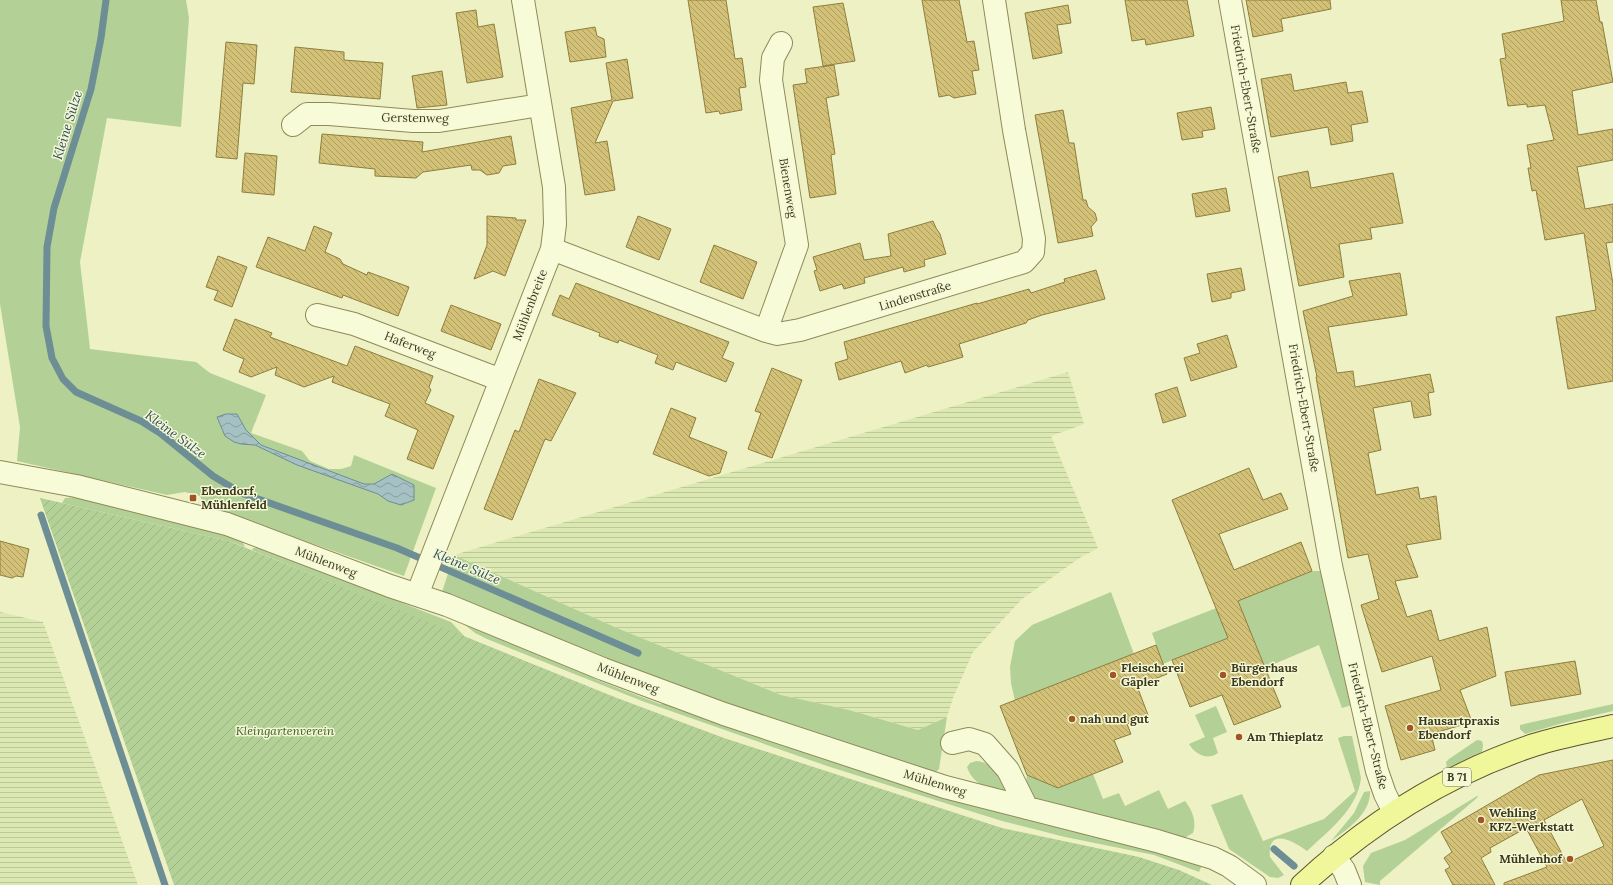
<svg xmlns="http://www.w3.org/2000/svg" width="1613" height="885" font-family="Lora,serif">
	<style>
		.farmland { fill: url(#farmland-rules) }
		.green { fill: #b3d197 }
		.garden { fill: url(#garden-furrows) }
		.water { fill: url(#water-waves); stroke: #6c8e94 }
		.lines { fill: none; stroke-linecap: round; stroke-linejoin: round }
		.stream { stroke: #6c8e94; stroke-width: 7 }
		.building { fill: url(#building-back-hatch); stroke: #8f7e3d; fill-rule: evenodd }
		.minor-casing { stroke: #8e8a59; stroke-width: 24 }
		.major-casing { stroke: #5b552d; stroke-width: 24 }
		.minor { stroke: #f8fbd8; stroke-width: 22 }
		.major { stroke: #eff79a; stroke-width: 22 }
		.poi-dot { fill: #a25524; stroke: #f4f8d5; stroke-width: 1.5 }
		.labels { text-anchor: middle; stroke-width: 3; stroke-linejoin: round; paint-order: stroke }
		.shield { fill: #f4f8d5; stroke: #747255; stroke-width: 1 }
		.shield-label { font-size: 11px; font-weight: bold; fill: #3d391e }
		.street-label { font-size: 12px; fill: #3d391e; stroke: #f4f8d5 }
		.poi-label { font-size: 12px; font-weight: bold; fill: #3d391e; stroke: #f4f8d5; text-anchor: start }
		.park-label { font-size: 12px; font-style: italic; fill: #375b23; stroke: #f4f8d5 }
		.water-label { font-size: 13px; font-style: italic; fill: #2c4d5e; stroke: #f4f8d5 }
	</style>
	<defs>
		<pattern id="farmland-rules" width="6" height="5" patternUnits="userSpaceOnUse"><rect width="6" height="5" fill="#dbe8b1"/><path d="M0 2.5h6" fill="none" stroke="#bdc898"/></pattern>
		<pattern id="garden-furrows" width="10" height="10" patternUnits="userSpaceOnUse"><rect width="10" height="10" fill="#b3d197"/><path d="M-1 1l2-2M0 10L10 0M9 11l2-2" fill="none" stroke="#9bb482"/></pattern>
		<pattern id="water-waves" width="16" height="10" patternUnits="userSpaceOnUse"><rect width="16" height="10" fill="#a6c1c4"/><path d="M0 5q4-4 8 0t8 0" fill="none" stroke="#889e9f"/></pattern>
		<pattern id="building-back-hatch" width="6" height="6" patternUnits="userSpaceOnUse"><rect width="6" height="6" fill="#d2c177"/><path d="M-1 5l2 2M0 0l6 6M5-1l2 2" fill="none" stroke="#ac9e61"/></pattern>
	</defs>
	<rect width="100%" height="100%" fill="#edf1c4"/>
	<!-- farmland -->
	<path class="farmland" d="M 1068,372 L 1084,424 L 1051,436 L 1098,548 L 1078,559 L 1022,599 L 973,652 L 953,698 L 947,717 L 919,730 L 849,710 L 781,695 L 617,628 L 454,555 Z
		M 0,612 L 43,622 L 138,885 L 0,885 Z"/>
	<!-- green -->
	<path class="green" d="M 0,0 L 186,0 L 189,18 L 181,127 L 107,118 L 80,262 L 90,349 L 196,362 L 210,373 L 266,395 L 251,433 L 302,451 L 310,461 L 329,469 L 341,469 L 351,466 L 354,455 L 436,488 L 404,576 L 204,505 L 200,496 L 185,492 L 167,495 L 17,461 L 20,427 L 0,304 Z
		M 77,497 L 240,537 L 245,547 L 229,541 L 62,503 L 65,498 Z
		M 259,547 L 451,622 L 466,638 L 252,550 L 253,548 Z
		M 454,555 L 617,628 L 781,695 L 849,710 L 918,730 L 947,717 L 939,769 L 934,774 L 789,730 L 441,595 Z
		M 1312,571 L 1323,571 L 1352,705 L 1342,708 L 1319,645 L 1265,668 L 1249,629 L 1163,664 L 1152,633 Z
		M 1111,592 L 1134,654 L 1015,701 L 1011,683 L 1010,667 L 1015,641 L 1032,625 Z
		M 456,618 L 566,662 L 597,680 L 660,704 L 679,704 L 1202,865 L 1199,872 L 1154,855 L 1065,837 L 1002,821 L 827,766 L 642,701 L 487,639 L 475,633 Z
		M 1613,704 L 1613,711 L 1563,723 L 1525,734 L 1520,729 L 1520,725 Z
		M 1216,706 L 1227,732 L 1213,738 L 1218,753 C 1207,761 1195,754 1189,744 L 1205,737 L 1195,715 Z
		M 1344,736 L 1352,736 L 1361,778 C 1358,809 1327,832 1307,851 C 1294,841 1267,826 1270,857 L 1284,875 L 1278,878 L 1270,877 L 1229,849 L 1211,805 L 1242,794 L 1263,841 L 1324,819 L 1355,791 L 1338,738 Z
		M 1477,740 L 1482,741 L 1483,745 L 1482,752 L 1447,768 L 1446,762 L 1449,759 Z
		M 976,761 C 994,762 1001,778 1010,792 C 991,789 974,787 967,767 L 970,763 Z
		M 1093,774 L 1103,799 L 1119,793 L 1125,806 L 1159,790 L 1168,809 L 1185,801 C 1192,810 1197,821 1193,833 L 1181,840 L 1034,800 L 1025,789 L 1027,775 L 1058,788 Z
		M 1370,791 C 1371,813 1348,829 1331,841 L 1354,813 L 1364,792 Z
		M 1477,796 L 1478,797 L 1380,881 L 1380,885 L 1365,882 L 1363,866 L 1371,853 L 1405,840 Z"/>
	<!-- garden -->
	<path class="garden" d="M 40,498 L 229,541 L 617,698 L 724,738 L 1002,828 L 1139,857 L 1179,870 L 1212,885 L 174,885 Z"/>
	<!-- water -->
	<path class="water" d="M 226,414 L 237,414 L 246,430 L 261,445 L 364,484 L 374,484 L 392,474 L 414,485 L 414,500 L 401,505 L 388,501 L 378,494 L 297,465 L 255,445 L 241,444 L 234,442 L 225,436 L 217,417 Z"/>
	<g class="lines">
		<!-- stream -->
		<path class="stream" d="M 106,0 L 101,38 L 91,89 L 54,208 L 47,247 L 46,326 L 52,358 L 63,379 L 76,392 L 141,421 L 160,433 L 213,476 L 241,493 L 397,548 L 638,653
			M 41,515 L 165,885
			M 1274,849 L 1294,866"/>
	</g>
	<!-- building -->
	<path class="building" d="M 688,0 L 726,0 L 735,59 L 742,58 L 746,87 L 739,88 L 742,110 L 720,114 L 719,111 L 706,113 Z
		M 922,0 L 959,0 L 967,42 L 974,41 L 979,70 L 972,71 L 976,94 L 954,98 L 949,95 L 939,97 Z
		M 1125,0 L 1187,0 L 1194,36 L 1146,45 L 1145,39 L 1132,41 Z
		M 1246,0 L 1330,0 L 1331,9 L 1281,19 L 1283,31 L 1253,37 Z
		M 1561,0 L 1596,0 L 1600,22 L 1602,22 L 1613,82 L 1572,91 L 1578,135 L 1613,129 L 1613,160 L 1577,167 L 1585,209 L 1613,204 L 1613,242 L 1606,243 L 1613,284 L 1613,381 L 1568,389 L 1556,317 L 1596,310 L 1584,233 L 1545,240 L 1536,190 L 1532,191 L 1528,168 L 1531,168 L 1527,145 L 1554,140 L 1545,105 L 1527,107 L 1527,104 L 1508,106 L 1500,59 L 1506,58 L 1502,34 L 1564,21 Z
		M 843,3 L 855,61 L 823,66 L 813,7 Z
		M 1068,5 L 1071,23 L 1057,25 L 1062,53 L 1033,59 L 1025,13 Z
		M 476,10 L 478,27 L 494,24 L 503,77 L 467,83 L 456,13 Z
		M 595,27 L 597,36 L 604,39 L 606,57 L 570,62 L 565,32 Z
		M 226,42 L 257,45 L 254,84 L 243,83 L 237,159 L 216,157 Z
		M 295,47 L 344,52 L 344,60 L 383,63 L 380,99 L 291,92 Z
		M 627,59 L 633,98 L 613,101 L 595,143 L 607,141 L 615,190 L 585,195 L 571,108 L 612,100 L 606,63 Z
		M 834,65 L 839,95 L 826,98 L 835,154 L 831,155 L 836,194 L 810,198 L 793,85 L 807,83 L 805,69 Z
		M 442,71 L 447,105 L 417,108 L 412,76 Z
		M 1291,74 L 1294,91 L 1346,82 L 1348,93 L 1362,91 L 1368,122 L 1351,125 L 1353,141 L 1331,145 L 1328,127 L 1271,137 L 1261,79 Z
		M 1211,107 L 1215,129 L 1202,131 L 1203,137 L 1182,140 L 1177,113 Z
		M 1063,110 L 1069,143 L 1074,143 L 1083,200 L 1086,200 L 1088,207 L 1095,213 L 1097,220 L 1091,227 L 1093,236 L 1058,243 L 1035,115 Z
		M 322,134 L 423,142 L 422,152 L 511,136 L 516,164 L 503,166 L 499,173 L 487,175 L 480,170 L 472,170 L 471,165 L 423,172 L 416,178 L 375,176 L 375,169 L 319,163 Z
		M 245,153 L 277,156 L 274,195 L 242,192 Z
		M 1308,171 L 1311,188 L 1393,173 L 1403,223 L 1370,228 L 1372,239 L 1339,244 L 1344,277 L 1299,286 L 1278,177 Z
		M 1226,188 L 1230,211 L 1196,217 L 1192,194 Z
		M 487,216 L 516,218 L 516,220 L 526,220 L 505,276 L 493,271 L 474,279 L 487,245 Z
		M 638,216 L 671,229 L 659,260 L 626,247 Z
		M 933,221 L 936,228 L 940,234 L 946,254 L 924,260 L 925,266 L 904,272 L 903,267 L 864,278 L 865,283 L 844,289 L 842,284 L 820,291 L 814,271 L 817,270 L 813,257 L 860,243 L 864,260 L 891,256 L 888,234 Z
		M 314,226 L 332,233 L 325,252 L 340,259 L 343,264 L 367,275 L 368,272 L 409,287 L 398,316 L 343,295 L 342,298 L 256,267 L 268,237 L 305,251 Z
		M 714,245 L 757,262 L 743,299 L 700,282 Z
		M 218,256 L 247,267 L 232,307 L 214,300 L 218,291 L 206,287 Z
		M 1241,268 L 1245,290 L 1231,293 L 1231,298 L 1212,302 L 1207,274 Z
		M 1096,270 L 1105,299 L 1042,315 L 1028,320 L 1026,323 L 959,344 L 963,357 L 928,367 L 927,365 L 905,373 L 901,361 L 839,380 L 835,363 L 848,359 L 844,342 L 977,303 L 977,304 L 1029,289 L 1031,293 L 1065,282 L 1064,279 Z
		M 1400,273 L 1407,315 L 1328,327 L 1337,373 L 1353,371 L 1355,387 L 1430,374 L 1434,392 L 1428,393 L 1431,415 L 1414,418 L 1411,401 L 1373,408 L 1381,450 L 1368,453 L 1376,495 L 1418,487 L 1420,499 L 1436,496 L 1441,539 L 1406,545 L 1418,577 L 1395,581 L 1407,617 L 1431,610 L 1439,641 L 1487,627 L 1496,676 L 1460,690 L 1472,722 L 1431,734 L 1435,750 L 1401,760 L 1385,706 L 1441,690 L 1432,656 L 1382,672 L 1361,605 L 1379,599 L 1368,554 L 1348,558 L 1316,377 L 1317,377 L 1303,311 L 1353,296 L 1349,281 Z
		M 576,283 L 729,342 L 722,358 L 734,363 L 726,382 L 676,362 L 673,370 L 655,363 L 658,355 L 619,340 L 618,343 L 599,336 L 600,333 L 552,315 L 560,295 L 569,299 Z
		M 451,305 L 501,324 L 491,350 L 441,331 Z
		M 235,319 L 272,333 L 270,337 L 347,366 L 355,346 L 433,376 L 429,387 L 431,390 L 425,403 L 454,416 L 433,469 L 407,459 L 418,430 L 385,416 L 390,404 L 332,382 L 334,376 L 304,387 L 275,375 L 277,367 L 251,377 L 239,372 L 244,359 L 223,350 Z
		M 1227,335 L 1237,367 L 1191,381 L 1184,358 L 1200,353 L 1197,344 Z
		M 772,368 L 802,380 L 772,458 L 748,449 L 761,413 L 755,411 Z
		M 539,379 L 576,393 L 551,441 L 545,439 L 512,520 L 484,509 L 515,430 L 519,432 Z
		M 1177,387 L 1186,416 L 1163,423 L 1155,394 Z
		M 671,408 L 696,418 L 689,437 L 727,452 L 720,473 L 709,476 L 653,454 Z
		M 1249,468 L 1263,500 L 1281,493 L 1288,509 L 1219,534 L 1234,570 L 1301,542 L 1312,571 L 1238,601 L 1281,707 L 1234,725 L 1222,695 L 1190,707 L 1172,660 L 1228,638 L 1172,500 Z
		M 0,541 L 29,549 L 23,577 L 16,576 L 12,578 L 0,575 Z
		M 1156,645 L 1167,674 L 1137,686 L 1148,715 L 1127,724 L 1131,734 L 1114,740 L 1123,762 L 1058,788 L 1027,775 L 1000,706 Z
		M 1575,661 L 1581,694 L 1511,706 L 1505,672 Z
		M 1613,760 L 1613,885 L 1504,885 L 1504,883 L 1547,867 L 1526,828 L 1490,848 L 1491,852 L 1481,858 L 1495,885 L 1453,885 L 1445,870 L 1450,867 L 1444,858 L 1452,852 L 1441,832 L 1539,775 ZM 1582,799 L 1604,846 L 1567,863 L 1544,820 Z"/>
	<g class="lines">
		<!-- minor casing -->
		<g class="minor-casing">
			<path id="minor" d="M 1230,0 L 1331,566 L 1377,771 L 1385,794 L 1394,812
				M 293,125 L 307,114 L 329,114 L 413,121 L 439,121 L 540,105
				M 552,249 L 766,331 L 777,334 L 800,330 L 1024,262 L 1033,252 L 1034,239 L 1014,130 L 994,0
				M 317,315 L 354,324 L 501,380
				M 766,331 L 797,245 L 771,80 L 773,58 L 781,43
				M 0,472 L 76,486 L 227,524 L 390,586 L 447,605 L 603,669 L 724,714 L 945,787 L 1157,841 L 1213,858 L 1229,866 L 1255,885
				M 417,595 L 552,249 L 555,224 L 554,187 L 523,0
				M 952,743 L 969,739 L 985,744 L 1008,770 L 1027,808
				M 1334,856 L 1344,870 L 1350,885"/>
		</g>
		<!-- major casing -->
		<g class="major-casing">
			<path id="major" d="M 1302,885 C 1369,823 1447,774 1534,745 C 1559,737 1586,732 1613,726"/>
		</g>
		<!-- minor -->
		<use href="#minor" class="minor"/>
		<!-- major -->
		<use href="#major" class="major"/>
	</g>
	<!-- markers -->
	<g class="poi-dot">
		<rect x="189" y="494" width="8" height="8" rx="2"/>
		<circle cx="1113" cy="675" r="4"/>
		<circle cx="1223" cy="675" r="4"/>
		<circle cx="1072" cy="719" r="4"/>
		<circle cx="1410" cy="728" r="4"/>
		<circle cx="1239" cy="737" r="4"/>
		<circle cx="1481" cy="820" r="4"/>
		<circle cx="1570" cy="859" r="4"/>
	</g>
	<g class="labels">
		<!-- shield labels -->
		<rect class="shield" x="1443" y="768" width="28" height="18" rx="3"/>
		<g class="shield-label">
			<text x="1457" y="781">B 71</text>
		</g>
		<!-- street labels -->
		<g class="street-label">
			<text transform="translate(1246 89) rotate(80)" y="4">Friedrich-Ebert-Straße</text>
			<text transform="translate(415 118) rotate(1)" y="4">Gerstenweg</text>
			<text transform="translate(788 188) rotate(81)" y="4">Bienenweg</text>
			<text transform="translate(915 296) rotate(-17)" y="4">Lindenstraße</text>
			<text transform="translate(530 305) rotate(-69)" y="4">Mühlenbreite</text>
			<text transform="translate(410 345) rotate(21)" y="4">Haferweg</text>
			<text transform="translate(1304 408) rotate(80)" y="4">Friedrich-Ebert-Straße</text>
			<text transform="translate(326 562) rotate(21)" y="4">Mühlenweg</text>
			<text transform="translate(628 678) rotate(21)" y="4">Mühlenweg</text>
			<text transform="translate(1368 726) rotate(76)" y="4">Friedrich-Ebert-Straße</text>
			<text transform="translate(935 783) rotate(17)" y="4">Mühlenweg</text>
		</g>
		<!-- poi labels -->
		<g class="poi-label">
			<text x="201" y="495">Ebendorf,<tspan x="201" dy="14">Mühlenfeld</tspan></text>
			<text x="1121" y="672">Fleischerei<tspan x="1121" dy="14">Gäpler</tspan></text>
			<text x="1231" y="672">Bürgerhaus<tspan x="1231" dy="14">Ebendorf</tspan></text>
			<text x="1080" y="723">nah und gut</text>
			<text x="1418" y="725">Hausartpraxis<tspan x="1418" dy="14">Ebendorf</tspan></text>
			<text x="1247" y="741">Am Thieplatz</text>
			<text x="1489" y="817">Wehling<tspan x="1489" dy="14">KFZ-Werkstatt</tspan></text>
			<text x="1562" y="863" text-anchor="end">Mühlenhof</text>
		</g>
		<!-- park labels -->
		<g class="park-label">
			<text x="285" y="735">Kleingartenverein</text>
		</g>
		<!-- water labels -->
		<g class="water-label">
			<text transform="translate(67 125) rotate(-73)" y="5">Kleine Sülze</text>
			<text transform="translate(176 434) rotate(36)" y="5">Kleine Sülze</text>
			<text transform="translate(467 566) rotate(23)" y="5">Kleine Sülze</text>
		</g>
	</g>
</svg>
